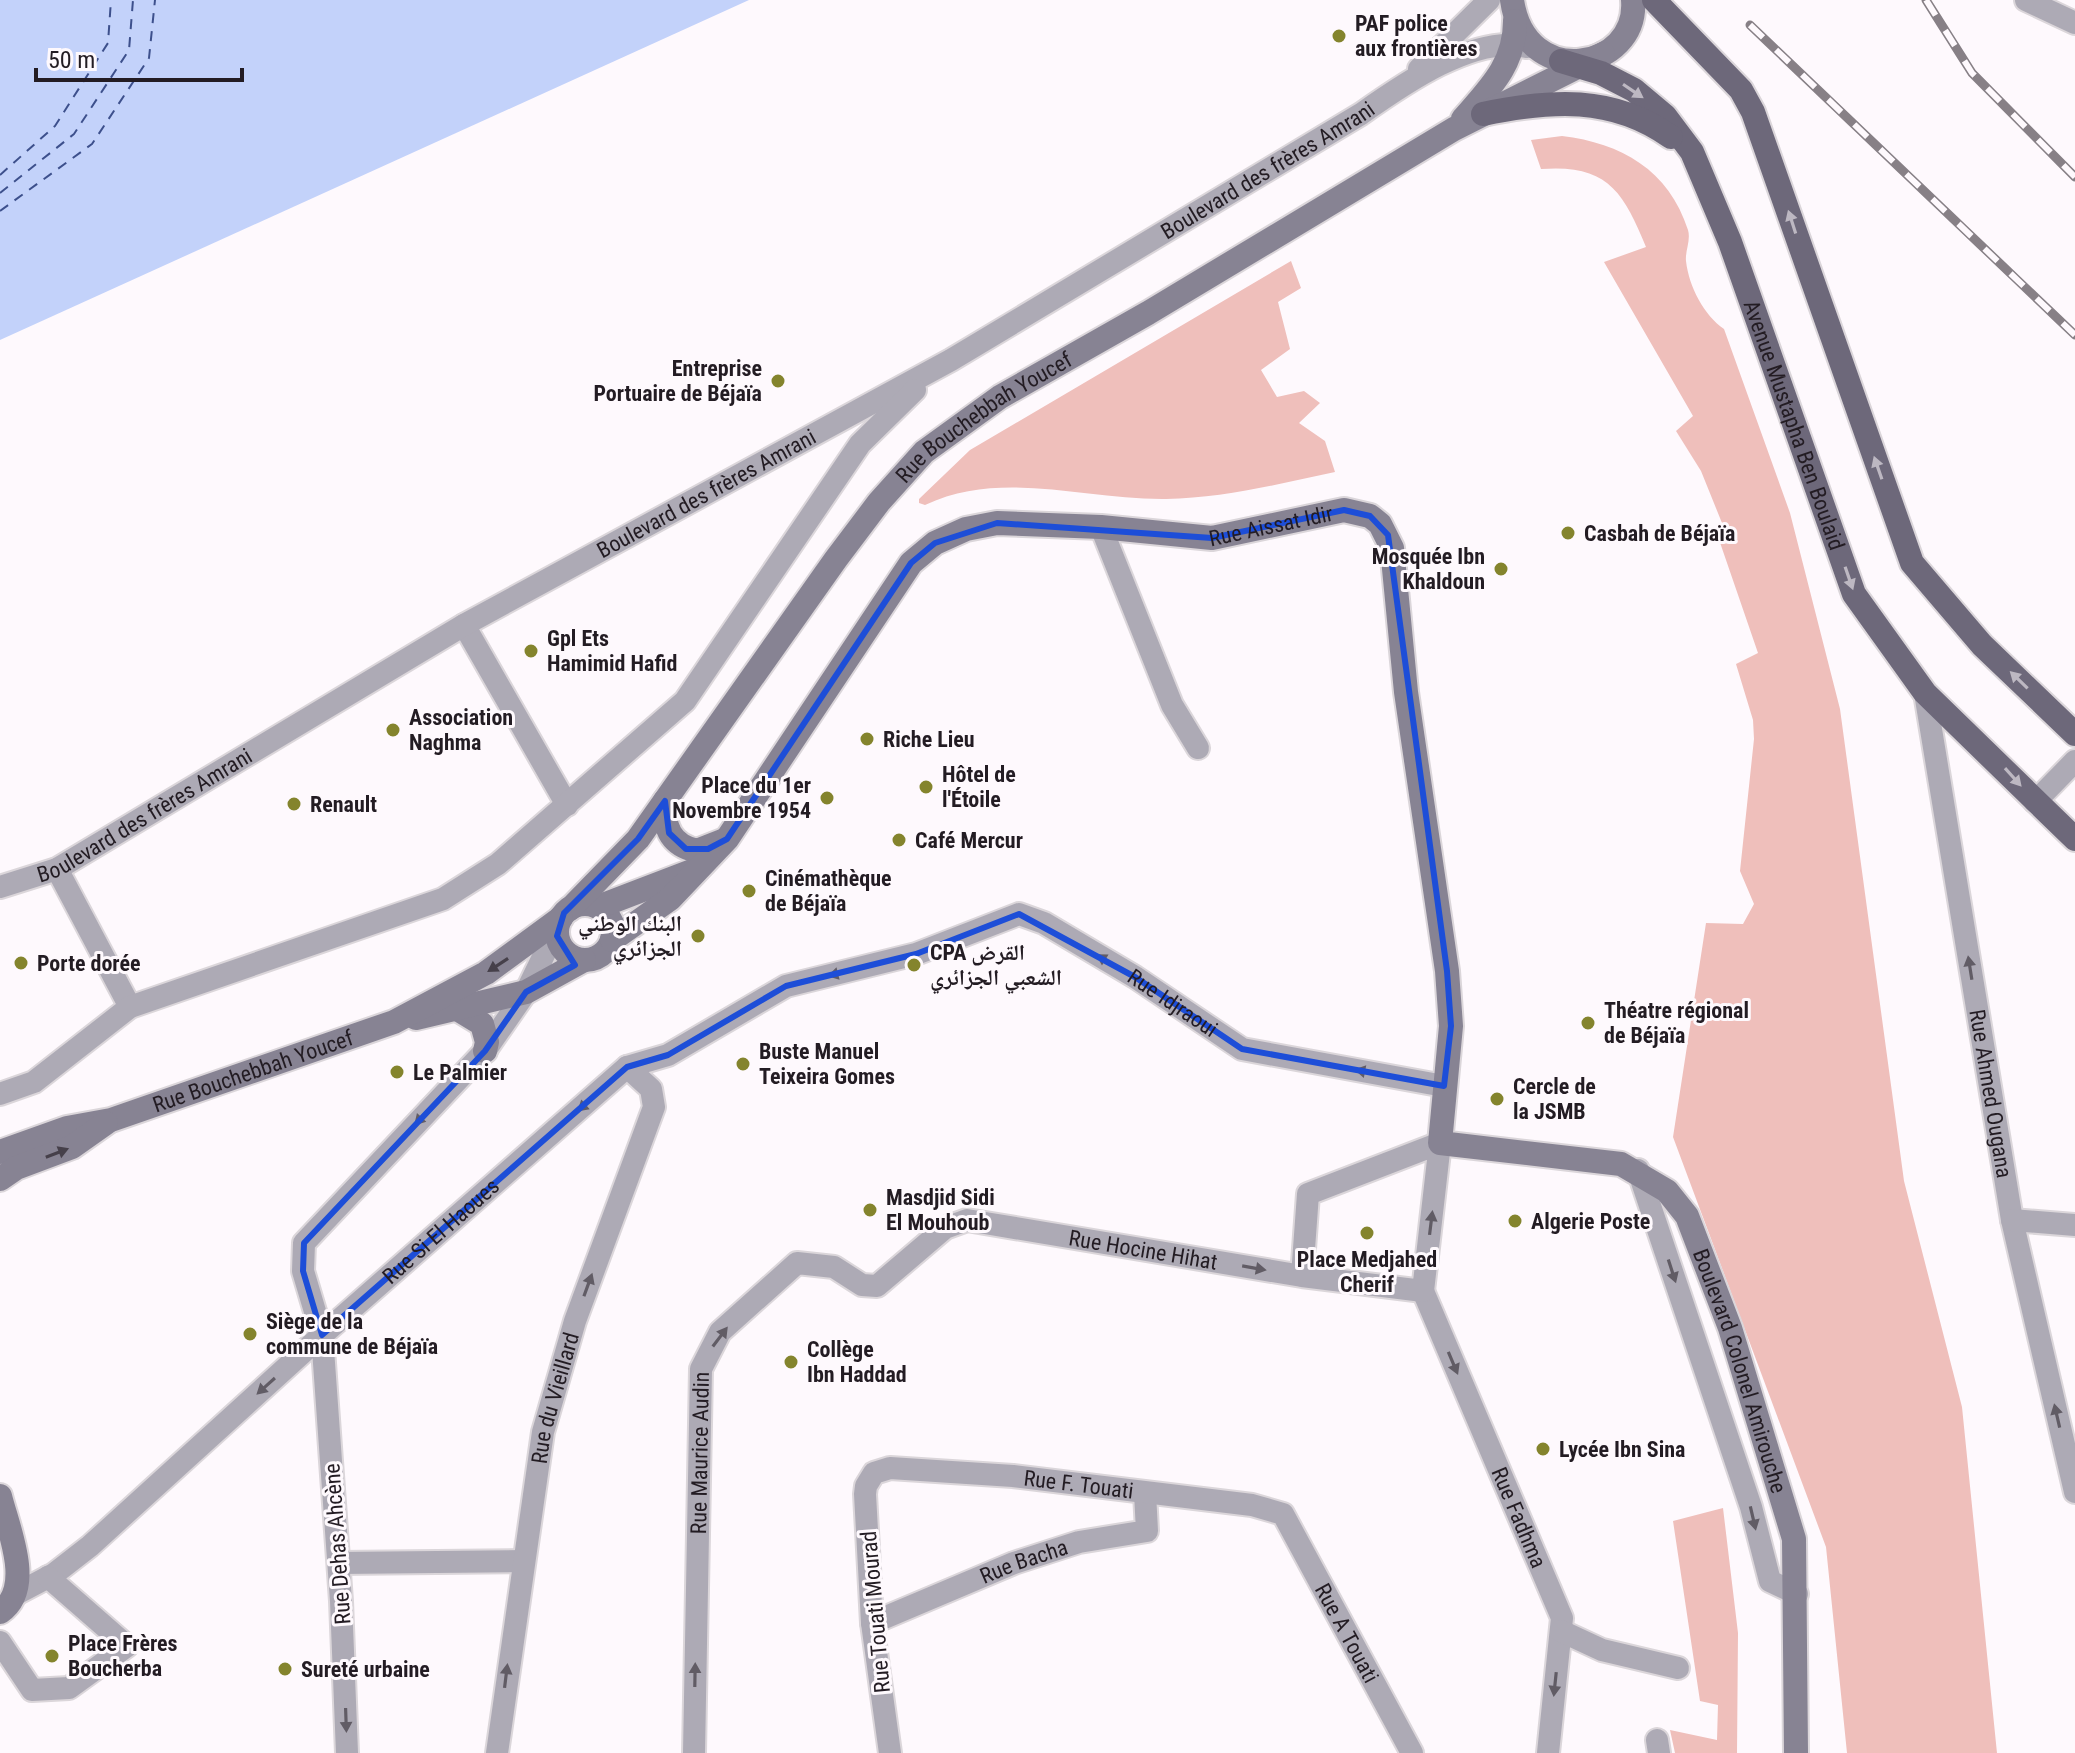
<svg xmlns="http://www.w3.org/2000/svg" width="2075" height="1753" font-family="'Roboto Condensed','Noto Naskh Arabic',sans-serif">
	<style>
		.green { fill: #efbfbb }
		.water { fill: #c3d2fa }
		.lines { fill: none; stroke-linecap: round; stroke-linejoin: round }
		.ferry { stroke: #3d508c; stroke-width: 2; stroke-dasharray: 10 8; stroke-linecap: butt }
		.minor-casing { stroke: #dbd6da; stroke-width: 26 }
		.secondary-casing { stroke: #dbd6da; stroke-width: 28 }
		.primary-casing { stroke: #dbd6da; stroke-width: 28 }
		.minor { stroke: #adaab5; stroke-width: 22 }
		.secondary { stroke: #878393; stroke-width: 24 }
		.primary { stroke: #6d687a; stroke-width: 24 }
		.rail-casing { stroke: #878086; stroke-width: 9 }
		.rail { stroke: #fef9fd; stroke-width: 6; stroke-dasharray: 18; stroke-linecap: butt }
		.oneway { fill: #bdb8c2 }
		.oneway2 { fill: #615c65 }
		.oneway3 { fill: #46404a }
		.marked { fill: none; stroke: #1d4ed8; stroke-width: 6; stroke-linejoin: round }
		.poi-dot { fill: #84842d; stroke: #fef9fd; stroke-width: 3 }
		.labels { text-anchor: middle; stroke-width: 6; stroke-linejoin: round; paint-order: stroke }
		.poi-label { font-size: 22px; font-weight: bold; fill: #231c23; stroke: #fef9fd; text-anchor: start }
		.street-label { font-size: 22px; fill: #231c23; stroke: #fef9fd }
	</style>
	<rect width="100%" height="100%" fill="#fef9fd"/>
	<!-- green -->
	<path class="green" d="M 1562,136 C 1621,143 1669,170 1688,230 C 1691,240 1685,251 1686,261 C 1689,287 1704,315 1724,329 L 1790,513 L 1840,709 L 1904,1181 L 1962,1407 L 1997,1753 L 1847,1753 L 1826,1547 L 1673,1137 L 1706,923 L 1743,924 L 1754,904 L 1740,871 L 1754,739 L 1753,720 L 1736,664 L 1758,653 L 1715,528 L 1722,523 L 1701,471 L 1676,431 L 1693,416 L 1604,262 L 1646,247 C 1623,190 1606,164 1541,169 L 1531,140 Z
		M 1291,261 L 1301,288 L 1278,302 L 1290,349 L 1261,370 L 1277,397 L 1304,391 L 1320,403 L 1299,423 L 1325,441 L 1335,472 C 1279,484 1224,498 1166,499 C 1084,500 1002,469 925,505 L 919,503 L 919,499 L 970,450 Z
		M 1723,1508 L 1738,1633 L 1737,1753 L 1675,1753 L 1670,1730 L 1717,1740 L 1718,1705 L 1700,1701 L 1673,1521 Z"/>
	<!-- water -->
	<path class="water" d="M 0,0 L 749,0 L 0,340 Z"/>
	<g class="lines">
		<!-- ferry -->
		<path class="ferry" d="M 0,175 L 55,126 L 108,43 L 111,0
			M 0,193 L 74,134 L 129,50 L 133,0
			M 0,211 L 92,144 L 149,58 L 155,0"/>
		<!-- minor casing -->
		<g class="minor-casing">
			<g id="minor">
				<path d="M 2026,0 L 2075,23"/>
				<path d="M 1419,69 L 1489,0"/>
				<path d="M 1101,527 L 1172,705 L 1198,748"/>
				<path d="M 464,625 L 567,805"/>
				<path id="s1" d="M 1925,693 L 2012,1220 L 2075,1492"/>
				<path d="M 2035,802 L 2075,761"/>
				<path d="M 57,869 L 130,1007"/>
				<path id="s2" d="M 0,887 L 57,869 L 464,625 L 951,360 L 1361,114 C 1402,85 1474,34 1527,47"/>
				<path d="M 0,1094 L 34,1082 L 130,1007 L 443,899 L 498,864 L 685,701 L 860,444 L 915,390"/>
				<path d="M 1638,1170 L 1751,1507 L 1770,1581 L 1797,1594"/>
				<path d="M 2012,1220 L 2075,1225"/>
				<path id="s3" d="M 1423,1291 L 1562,1618 L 1548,1753"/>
				<path d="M 339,1563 L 523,1561"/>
				<path id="s4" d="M 16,1594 L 54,1574 L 90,1546 L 322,1335 L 627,1067 L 668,1055 L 786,986 L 916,954 L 1019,914 L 1044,923 L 1135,977 L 1242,1049 L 1444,1086"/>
				<path id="s5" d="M 872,1623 L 1014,1563 L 1079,1542 L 1147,1531 L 1145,1493"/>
				<path d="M 1561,1631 L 1602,1650 L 1678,1668"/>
				<path d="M 0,1642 L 32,1690 L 69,1688 L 127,1646 L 48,1577"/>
				<path d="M 1657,1740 L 1659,1753"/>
				<path d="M 347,1753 L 341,1601 L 322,1335 L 303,1271 L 304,1243 L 485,1051 L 526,992 L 558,926"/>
				<path id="s6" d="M 497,1753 L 543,1432 L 575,1321 L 654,1107 L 651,1089 L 627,1067"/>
				<path id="s7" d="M 694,1753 L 701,1369 L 720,1332 L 797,1263 L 834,1267 L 862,1285 L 877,1286 L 945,1228 L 967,1220 L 1302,1276 L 1423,1291 L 1440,1143 L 1308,1194 L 1302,1276"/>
				<path id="s8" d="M 890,1753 L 872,1623 L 865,1494 L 866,1486 L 874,1473 L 890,1468 L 1013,1476 L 1252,1505 L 1283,1514 L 1412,1753"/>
			</g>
		</g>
		<!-- secondary casing -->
		<g class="secondary-casing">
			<g id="secondary">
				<path d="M 1512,0 C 1525,91 1639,71 1633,0"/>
				<path d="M 1463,119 C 1490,88 1515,64 1515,21"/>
				<path d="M 665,801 C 663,826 670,845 697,851 L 725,840"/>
				<circle cx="585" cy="932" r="28"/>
				<path d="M 598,907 L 692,871"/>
				<path id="s9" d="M 570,909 L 638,839 L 836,559 L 879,502 L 924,452 L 1000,397 L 1148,313 L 1454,129 L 1603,54"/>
				<path id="s10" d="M 612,940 L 670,899 L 727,839 L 911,563 L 935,543 L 966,529 L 997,523 L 1101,527 L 1212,538 L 1344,510 L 1370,516 L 1380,524 L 1392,548 L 1406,692 L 1447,971 L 1451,1026 L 1440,1143 L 1621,1164 L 1667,1191 L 1687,1216 L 1730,1328 L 1794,1539 L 1796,1753"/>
				<path d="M 459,1010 L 482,1024 L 487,1042 L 485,1051"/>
				<path d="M 416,1018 L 526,992 L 584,960"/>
				<path id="s11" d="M 0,1152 L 67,1128 L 111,1120 L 394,1022 L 486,973 L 561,918"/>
				<path d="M 0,1179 L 16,1168 L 72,1147 L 106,1123"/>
				<path d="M 0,1496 C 8,1529 35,1588 0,1612"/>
			</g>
		</g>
		<!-- primary casing -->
		<g class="primary-casing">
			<g id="primary">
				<path d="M 1654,0 L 1741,90 L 1753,112 L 1912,563 L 1982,645 L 2075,734"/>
				<path id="s12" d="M 1561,61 L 1601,73 L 1634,90 L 1665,116 L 1692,152 L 1730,242 L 1854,594 L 1925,693 L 2075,839"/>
				<path d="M 1483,114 C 1550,100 1612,95 1671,137"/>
			</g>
		</g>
		<!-- minor -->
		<use href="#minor" class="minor"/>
		<!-- secondary -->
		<use href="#secondary" class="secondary"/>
		<!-- primary -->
		<use href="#primary" class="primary"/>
		<!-- rail casing -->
		<g class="rail-casing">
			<path id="rail" d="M 1926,0 L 1972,73 L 2075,177
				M 1750,25 L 2075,335"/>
		</g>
		<!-- rail -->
		<use href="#rail" class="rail"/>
	</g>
	<!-- one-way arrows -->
	<defs><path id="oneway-solid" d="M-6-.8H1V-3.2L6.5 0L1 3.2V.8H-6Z" transform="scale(2)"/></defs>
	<g class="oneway">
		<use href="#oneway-solid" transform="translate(1633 91) rotate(34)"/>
		<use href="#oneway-solid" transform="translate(1792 222) rotate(-108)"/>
		<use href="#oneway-solid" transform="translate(1878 468) rotate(-109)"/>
		<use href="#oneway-solid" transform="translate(1849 578) rotate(71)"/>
		<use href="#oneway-solid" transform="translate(2019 680) rotate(-136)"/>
		<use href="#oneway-solid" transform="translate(2013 777) rotate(48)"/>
	</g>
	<g class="oneway2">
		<use href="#oneway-solid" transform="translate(1107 961) rotate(-149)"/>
		<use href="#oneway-solid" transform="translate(1970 968) rotate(-99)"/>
		<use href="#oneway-solid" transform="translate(840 973) rotate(166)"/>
		<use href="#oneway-solid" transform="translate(1367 1072) rotate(-169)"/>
		<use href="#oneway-solid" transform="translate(587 1103) rotate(139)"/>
		<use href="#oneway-solid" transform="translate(423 1116) rotate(133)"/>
		<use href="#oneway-solid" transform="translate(1431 1223) rotate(-83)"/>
		<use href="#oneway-solid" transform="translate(1254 1268) rotate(10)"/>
		<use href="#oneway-solid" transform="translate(1672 1271) rotate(72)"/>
		<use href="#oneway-solid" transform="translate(588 1285) rotate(-70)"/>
		<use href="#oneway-solid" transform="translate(720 1337) rotate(-53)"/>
		<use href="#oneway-solid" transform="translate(1453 1363) rotate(67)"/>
		<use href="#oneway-solid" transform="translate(266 1386) rotate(138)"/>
		<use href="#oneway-solid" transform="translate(2057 1416) rotate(-103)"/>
		<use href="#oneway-solid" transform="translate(1753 1518) rotate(77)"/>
		<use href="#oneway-solid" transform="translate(695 1675) rotate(-89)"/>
		<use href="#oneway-solid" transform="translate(506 1676) rotate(-83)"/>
		<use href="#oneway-solid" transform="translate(1555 1684) rotate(96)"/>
		<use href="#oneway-solid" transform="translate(346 1720) rotate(88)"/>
	</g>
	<g class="oneway3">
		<use href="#oneway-solid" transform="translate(498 965) rotate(147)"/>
		<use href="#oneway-solid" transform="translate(57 1153) rotate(-21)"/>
	</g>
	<!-- marked area -->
	<path class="marked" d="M 1344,510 L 1370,516 L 1388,535 L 1447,971 L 1451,1026 L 1444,1086 L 1242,1049 L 1135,977 L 1019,914 L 916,954 L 786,986 L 668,1055 L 627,1067 L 322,1335 L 303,1271 L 304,1243 L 485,1051 L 526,992 L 575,965 L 557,936 L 564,913 L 638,839 L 665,801 L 669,833 L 686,849 L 708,849 L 727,839 L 911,563 L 935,543 L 997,523 L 1212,538 Z"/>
	<!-- markers -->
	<g class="poi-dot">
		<circle cx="1339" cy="36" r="8"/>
		<circle cx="778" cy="381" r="8"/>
		<circle cx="1568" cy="533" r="8"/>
		<circle cx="1501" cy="569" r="8"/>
		<circle cx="531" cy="651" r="8"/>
		<circle cx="393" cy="730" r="8"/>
		<circle cx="867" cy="739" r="8"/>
		<circle cx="926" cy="787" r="8"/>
		<circle cx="827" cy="798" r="8"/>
		<circle cx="294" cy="804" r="8"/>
		<circle cx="899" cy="840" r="8"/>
		<circle cx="749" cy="891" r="8"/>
		<circle cx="698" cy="936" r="8"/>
		<circle cx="21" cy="963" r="8"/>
		<circle cx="914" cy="965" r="8"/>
		<circle cx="1588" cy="1023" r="8"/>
		<circle cx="743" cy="1064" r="8"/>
		<circle cx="397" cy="1072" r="8"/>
		<circle cx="1497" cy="1099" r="8"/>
		<circle cx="870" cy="1210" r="8"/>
		<circle cx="1515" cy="1221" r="8"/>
		<circle cx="1367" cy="1233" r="8"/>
		<circle cx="250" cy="1334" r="8"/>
		<circle cx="791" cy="1362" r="8"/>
		<circle cx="1543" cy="1449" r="8"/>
		<circle cx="52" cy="1656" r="8"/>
		<circle cx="285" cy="1669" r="8"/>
	</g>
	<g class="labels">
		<!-- poi labels -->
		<g class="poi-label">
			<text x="1355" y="31">PAF police<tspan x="1355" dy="25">aux frontières</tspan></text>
			<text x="762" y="376" text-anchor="end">Entreprise<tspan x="762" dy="25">Portuaire de Béjaïa</tspan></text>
			<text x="1584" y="541">Casbah de Béjaïa</text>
			<text x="1485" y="564" text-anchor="end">Mosquée Ibn<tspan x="1485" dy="25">Khaldoun</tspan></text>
			<text x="547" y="646">Gpl Ets<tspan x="547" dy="25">Hamimid Hafid</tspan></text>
			<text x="409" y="725">Association<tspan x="409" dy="25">Naghma</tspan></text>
			<text x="883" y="747">Riche Lieu</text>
			<text x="942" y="782">Hôtel de<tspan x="942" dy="25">l'Étoile</tspan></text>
			<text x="811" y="793" text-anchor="end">Place du 1er<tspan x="811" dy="25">Novembre 1954</tspan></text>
			<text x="310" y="812">Renault</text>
			<text x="915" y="848">Café Mercur</text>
			<text x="765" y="886">Cinémathèque<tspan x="765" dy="25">de Béjaïa</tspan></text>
			<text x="682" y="931" text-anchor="end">البنك الوطني<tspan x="682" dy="25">الجزائري</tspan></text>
			<text x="930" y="960">CPA القرض<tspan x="930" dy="25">الشعبي الجزائري</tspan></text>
			<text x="37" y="971">Porte dorée</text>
			<text x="1604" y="1018">Théatre régional<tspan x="1604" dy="25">de Béjaïa</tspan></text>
			<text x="759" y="1059">Buste Manuel<tspan x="759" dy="25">Teixeira Gomes</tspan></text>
			<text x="413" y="1080">Le Palmier</text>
			<text x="1513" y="1094">Cercle de<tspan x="1513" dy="25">la JSMB</tspan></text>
			<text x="886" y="1205">Masdjid Sidi<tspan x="886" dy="25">El Mouhoub</tspan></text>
			<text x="1531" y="1229">Algerie Poste</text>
			<text x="1367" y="1267" text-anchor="middle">Place Medjahed<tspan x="1367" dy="25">Cherif</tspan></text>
			<text x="266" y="1329">Siège de la<tspan x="266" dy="25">commune de Béjaïa</tspan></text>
			<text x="807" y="1357">Collège<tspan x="807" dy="25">Ibn Haddad</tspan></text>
			<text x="1559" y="1457">Lycée Ibn Sina</text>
			<text x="68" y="1651">Place Frères<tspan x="68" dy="25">Boucherba</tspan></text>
			<text x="301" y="1677">Sureté urbaine</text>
		</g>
		<!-- street labels -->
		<g class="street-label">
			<text dy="8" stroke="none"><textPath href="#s2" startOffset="1458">Boulevard des frères Amrani</textPath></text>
			<text dy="8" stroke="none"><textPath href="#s9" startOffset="648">Rue Bouchebbah Youcef</textPath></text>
			<text dy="8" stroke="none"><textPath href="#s12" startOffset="456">Avenue Mustapha Ben Boulaid</textPath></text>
			<text dy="8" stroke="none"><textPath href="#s2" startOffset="810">Boulevard des frères Amrani</textPath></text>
			<text dy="8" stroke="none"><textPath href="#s10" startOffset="858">Rue Aissat Idir</textPath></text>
			<text dy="8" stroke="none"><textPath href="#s2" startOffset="162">Boulevard des frères Amrani</textPath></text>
			<text dy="8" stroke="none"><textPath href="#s4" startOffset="1410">Rue Idjraoui</textPath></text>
			<text dy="8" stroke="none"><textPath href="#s11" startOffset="266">Rue Bouchebbah Youcef</textPath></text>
			<text dy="8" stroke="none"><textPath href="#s1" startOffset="406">Rue Ahmed Ougana</textPath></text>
			<text dy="8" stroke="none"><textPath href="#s4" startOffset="560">Rue Si El Haoues</textPath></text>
			<text dy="8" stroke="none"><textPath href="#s7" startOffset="906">Rue Hocine Hihat</textPath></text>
			<text dy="8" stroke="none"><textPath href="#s10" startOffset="2030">Boulevard Colonel Amirouche</textPath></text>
			<text dy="8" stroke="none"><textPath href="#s6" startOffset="360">Rue du Vieillard</textPath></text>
			<text dy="8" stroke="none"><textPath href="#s7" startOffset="300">Rue Maurice Audin</textPath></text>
			<text dy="8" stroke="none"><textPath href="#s8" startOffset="490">Rue F. Touati</textPath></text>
			<text dy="8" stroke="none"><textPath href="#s3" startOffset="246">Rue Fadhma</textPath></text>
			<text transform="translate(337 1544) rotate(-94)" y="8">Rue Dehas Ahcène</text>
			<text dy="8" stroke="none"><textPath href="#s5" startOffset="164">Rue Bacha</textPath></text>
			<text transform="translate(875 1612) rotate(-95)" y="8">Rue Touati Mourad</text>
			<text dy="8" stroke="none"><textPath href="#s8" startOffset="832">Rue A Touati</textPath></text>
		</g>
	</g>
	<!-- scale -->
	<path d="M36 68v12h206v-12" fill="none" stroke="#231c23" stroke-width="4"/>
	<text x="48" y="68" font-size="24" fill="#231c23" stroke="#fef9fd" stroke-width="6" paint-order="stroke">50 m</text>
</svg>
